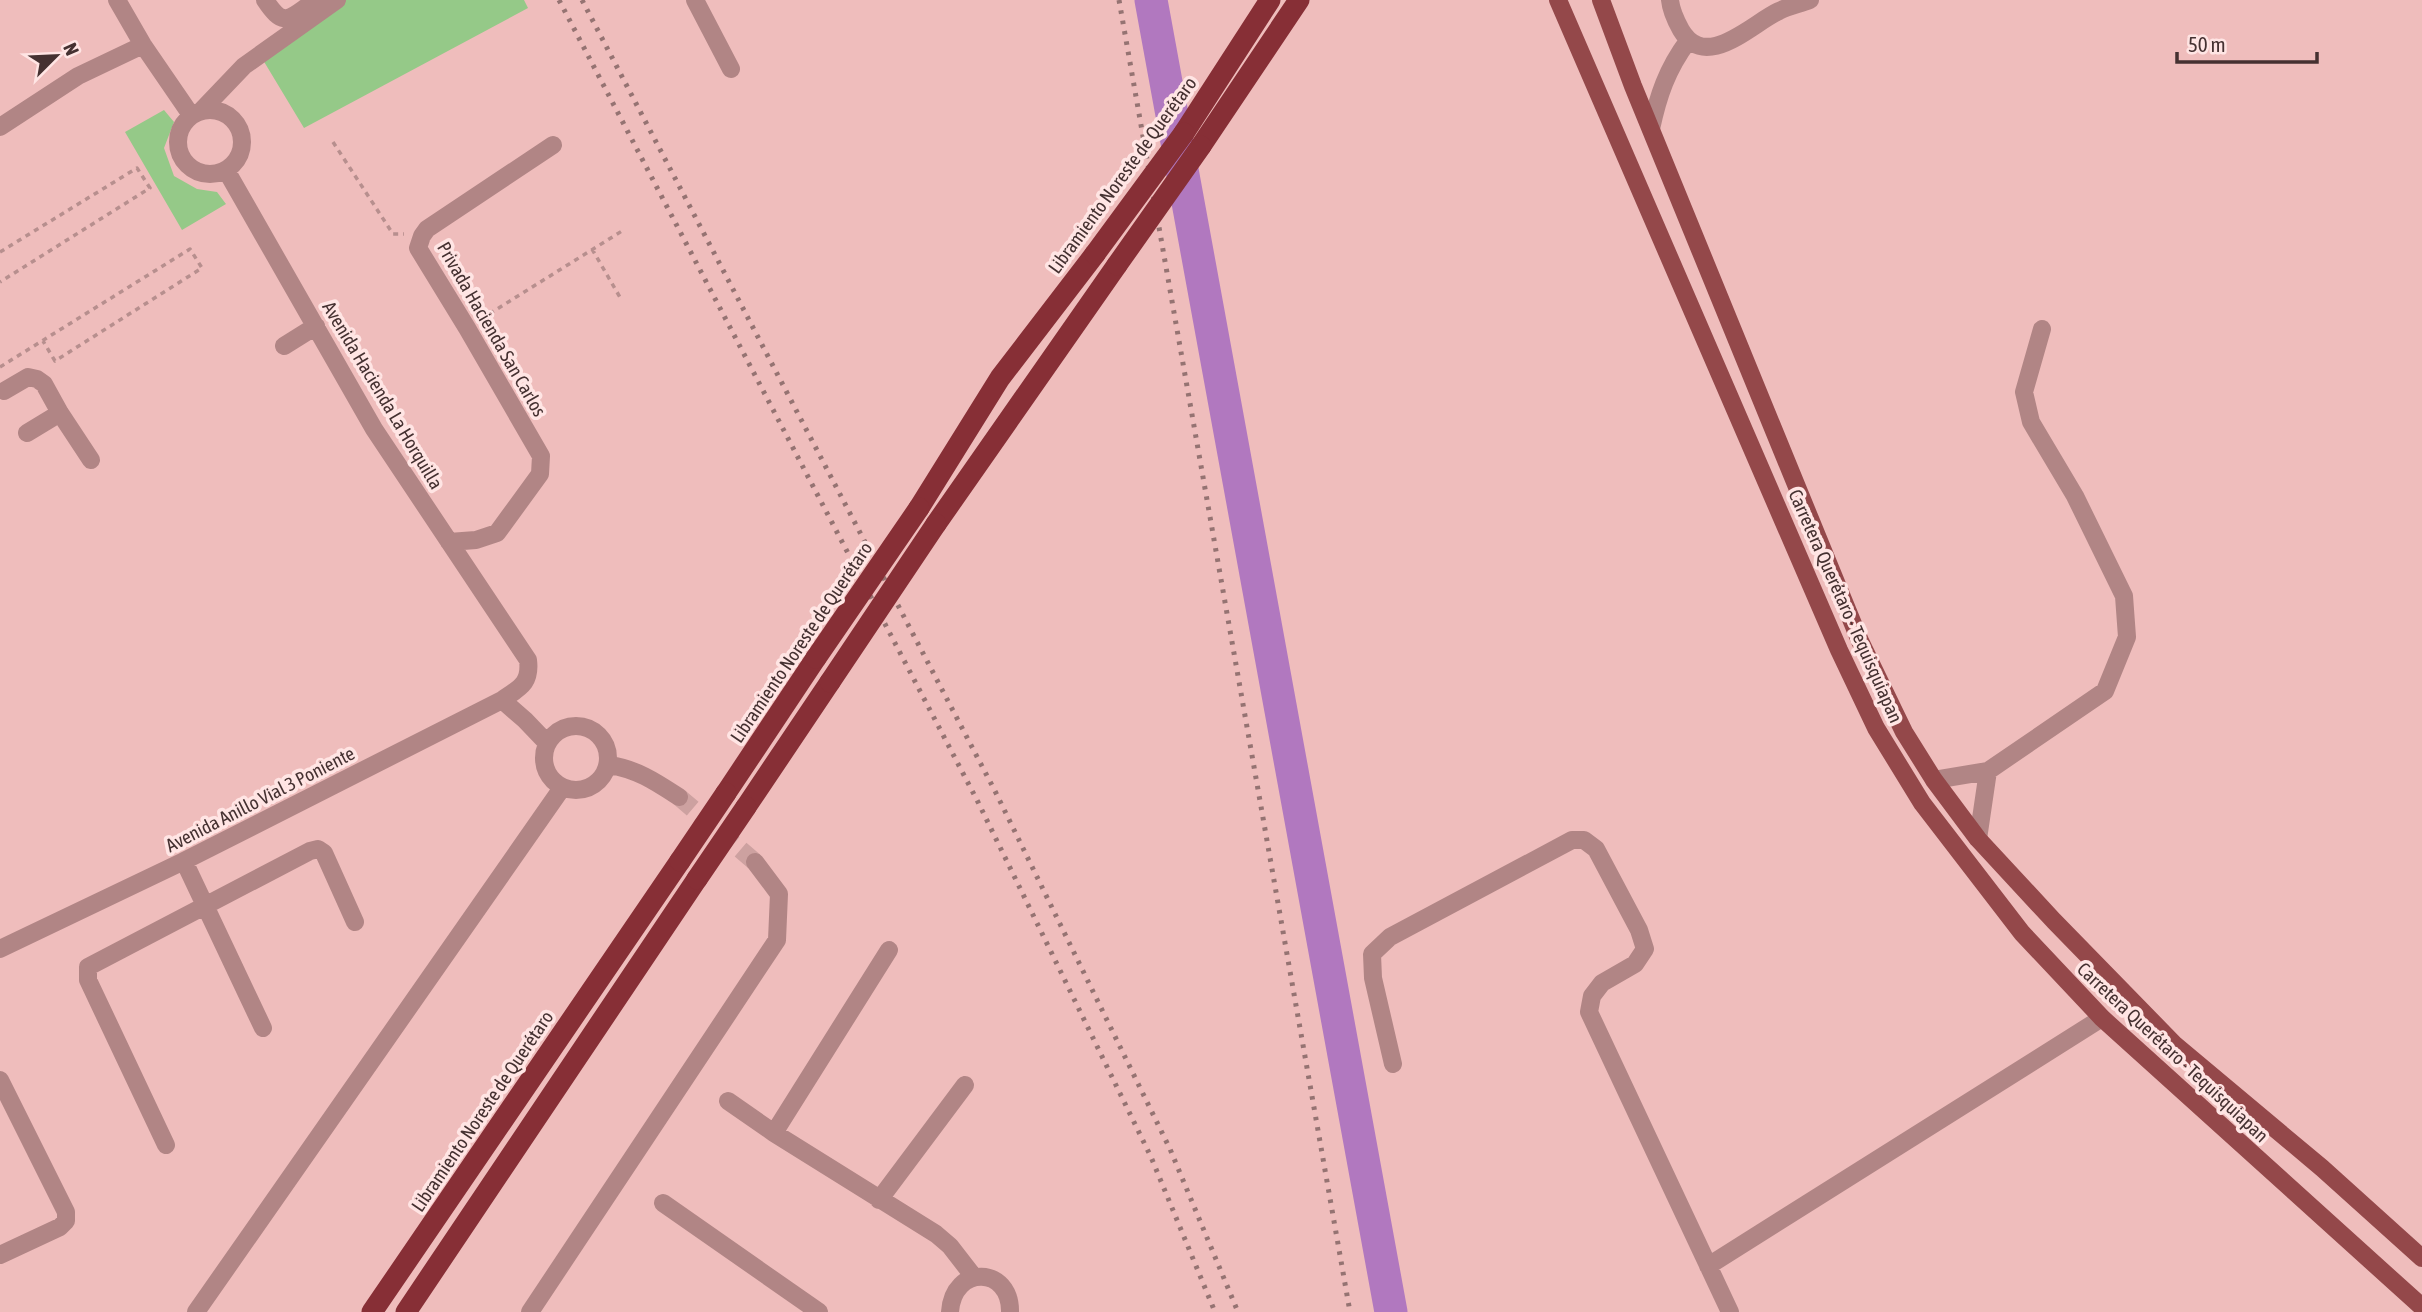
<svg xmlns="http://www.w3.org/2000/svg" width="2422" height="1312" font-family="'Asap Condensed',sans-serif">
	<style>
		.green { fill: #95c988 }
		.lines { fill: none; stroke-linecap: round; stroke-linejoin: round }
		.river { stroke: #b178bf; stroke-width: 33 }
		.minor-tunnel { stroke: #cda1a0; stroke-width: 18; stroke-dasharray: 18 9; stroke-linecap: butt }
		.path { stroke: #b78f8e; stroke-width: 3.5; stroke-dasharray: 5 5; stroke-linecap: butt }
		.minor { stroke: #b18585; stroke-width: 18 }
		.major { stroke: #94484a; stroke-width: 18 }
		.highway { stroke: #872f36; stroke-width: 21 }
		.rail { stroke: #957372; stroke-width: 5; stroke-dasharray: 3.5 7; stroke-linecap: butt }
		.highway-bridge { stroke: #872f36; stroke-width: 21 }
		.labels { text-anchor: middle; stroke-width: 7; stroke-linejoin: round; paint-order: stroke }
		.street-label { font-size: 19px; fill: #453131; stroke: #ffe5e4 }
	</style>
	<rect width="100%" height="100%" fill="#efbdbc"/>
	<!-- green -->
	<path class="green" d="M 336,0 L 524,0 L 528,8 L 304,128 L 260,55 Z
		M 164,110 L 174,122 L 164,148 L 174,176 L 197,189 L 217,192 L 226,204 L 182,230 L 125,132 Z"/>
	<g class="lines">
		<!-- river -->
		<path class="river" d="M 1151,0 L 1391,1312"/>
		<!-- minor-tunnel -->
		<path class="minor-tunnel" d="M 679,797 L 755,862"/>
		<!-- path -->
		<path class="path" d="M 333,142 L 393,234 L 404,234
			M 592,249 L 621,299
			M 0,252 L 137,168 L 150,188 L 0,282
			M 481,319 L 622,231
			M 0,367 L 190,249 L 202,268 L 55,361 L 43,341"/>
		<!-- minor -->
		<path class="minor" d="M 117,0 L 143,45 L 191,115
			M 265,0 C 285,30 289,18 315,1
			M 695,0 L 731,69
			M 1670,0 C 1671,11 1676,21 1681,30 C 1706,72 1751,24 1779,11 C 1789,6 1800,4 1810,0
			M178 142a32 32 0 1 1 64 0a32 32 0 1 1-64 0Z
			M 201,111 L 244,66 L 337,0
			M 0,127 L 78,76 L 143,45
			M 1651,129 C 1658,96 1667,69 1688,41
			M 284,346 L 316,326
			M 4,391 L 28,377 L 37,379 L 44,384 L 60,413 L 91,460
			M 27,433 L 60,413
			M 449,542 L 476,540 L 497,533 L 540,474 L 541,456 L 467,328 L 418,248 L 422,236 L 427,229 L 553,145
			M 502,700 L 525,720 L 547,743
			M544 758a32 32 0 1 1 64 0a32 32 0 1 1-64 0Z
			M 609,765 C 637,769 656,782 679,797
			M 1934,780 L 1988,771 L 2105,691 L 2127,637 L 2124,596 L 2075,496 L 2031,422 L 2024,392 L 2042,329
			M 1978,839 L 1988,771
			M 184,861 L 263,1028
			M 0,949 L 184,861 L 502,700 C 519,688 531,684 528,660 L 374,429 L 226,170
			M 1393,1064 L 1373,978 L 1372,954 L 1390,937 L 1572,840 L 1584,840 L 1596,849 L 1639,930 L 1645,949 L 1635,964 L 1602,983 L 1592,996 L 1589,1012 L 1730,1312
			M 0,1080 L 66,1212 L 66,1221 L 60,1227 L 0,1255
			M 728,1101 L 774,1133 L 936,1234 L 950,1246 L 974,1277
			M 774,1133 L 889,950
			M 166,1145 L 88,980 L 88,967 L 310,851 L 318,849 L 324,853 L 355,922
			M 879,1200 L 965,1085
			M 663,1203 L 819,1312
			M 1708,1266 L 2102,1018
			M 196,1312 L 562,788
			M 530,1312 L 777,940 L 779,894 L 755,862
			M 950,1312 C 953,1264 1011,1266 1010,1312"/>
		<!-- major -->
		<path class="major" d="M 1558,0 L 1839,650 L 1876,728 L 1922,803 L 2022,933 L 2102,1018 L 2422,1307
			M 1601,0 L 1633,86 L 1860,641 L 1904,732 L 1934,780 L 1978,839 L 2054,921 L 2175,1045 L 2322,1168 L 2422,1258"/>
		<!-- highway -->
		<path class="highway" d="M 1184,133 L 1270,0
			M 1201,146 L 1299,0
			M 919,508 L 1000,378 L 1095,254
			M 936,524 L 1117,265
			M 726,793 L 816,658
			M 746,807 L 830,682
			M 372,1312 L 680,861
			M 406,1312 L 697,879"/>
		<!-- rail -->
		<path class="rail" d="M 559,0 L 978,802 L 1151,1157 L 1215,1312
			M 582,0 L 996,793 L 1170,1149 L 1238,1312
			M 1119,0 L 1350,1312"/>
		<!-- highway-bridge -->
		<path class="highway-bridge" d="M 1095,254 L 1184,133
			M 1117,265 L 1201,146
			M 816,658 L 919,508
			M 830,682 L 936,524
			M 680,861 L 726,793
			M 697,879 L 746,807"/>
	</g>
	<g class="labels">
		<!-- street labels -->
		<g class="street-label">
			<text transform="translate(1122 175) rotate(-54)" y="7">Libramiento Noreste de Querétaro</text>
			<text transform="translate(492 329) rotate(60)" y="7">Privada Hacienda San Carlos</text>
			<text transform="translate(383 395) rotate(59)" y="7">Avenida Hacienda La Horquilla</text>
			<text transform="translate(1846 606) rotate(66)" y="7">Carretera Querétaro - Tequisquiapan</text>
			<text transform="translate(801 642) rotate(-56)" y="7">Libramiento Noreste de Querétaro</text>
			<text transform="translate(260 799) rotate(-27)" y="7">Avenida Anillo Vial 3 Poniente</text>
			<text transform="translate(2173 1052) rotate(43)" y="7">Carretera Querétaro - Tequisquiapan</text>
			<text transform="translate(482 1111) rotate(-56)" y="7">Libramiento Noreste de Querétaro</text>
		</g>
	</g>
	<!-- north arrow -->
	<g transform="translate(56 56) rotate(66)" stroke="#ffe5e4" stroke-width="5" paint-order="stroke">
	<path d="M0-5L12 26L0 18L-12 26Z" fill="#453131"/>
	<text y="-10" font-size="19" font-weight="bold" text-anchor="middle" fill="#453131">N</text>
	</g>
	<!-- scale -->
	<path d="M2177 52v10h140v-10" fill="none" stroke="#453131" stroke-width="3.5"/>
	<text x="2188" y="52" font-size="21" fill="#453131" stroke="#ffe5e4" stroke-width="5" paint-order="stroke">50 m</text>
</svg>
